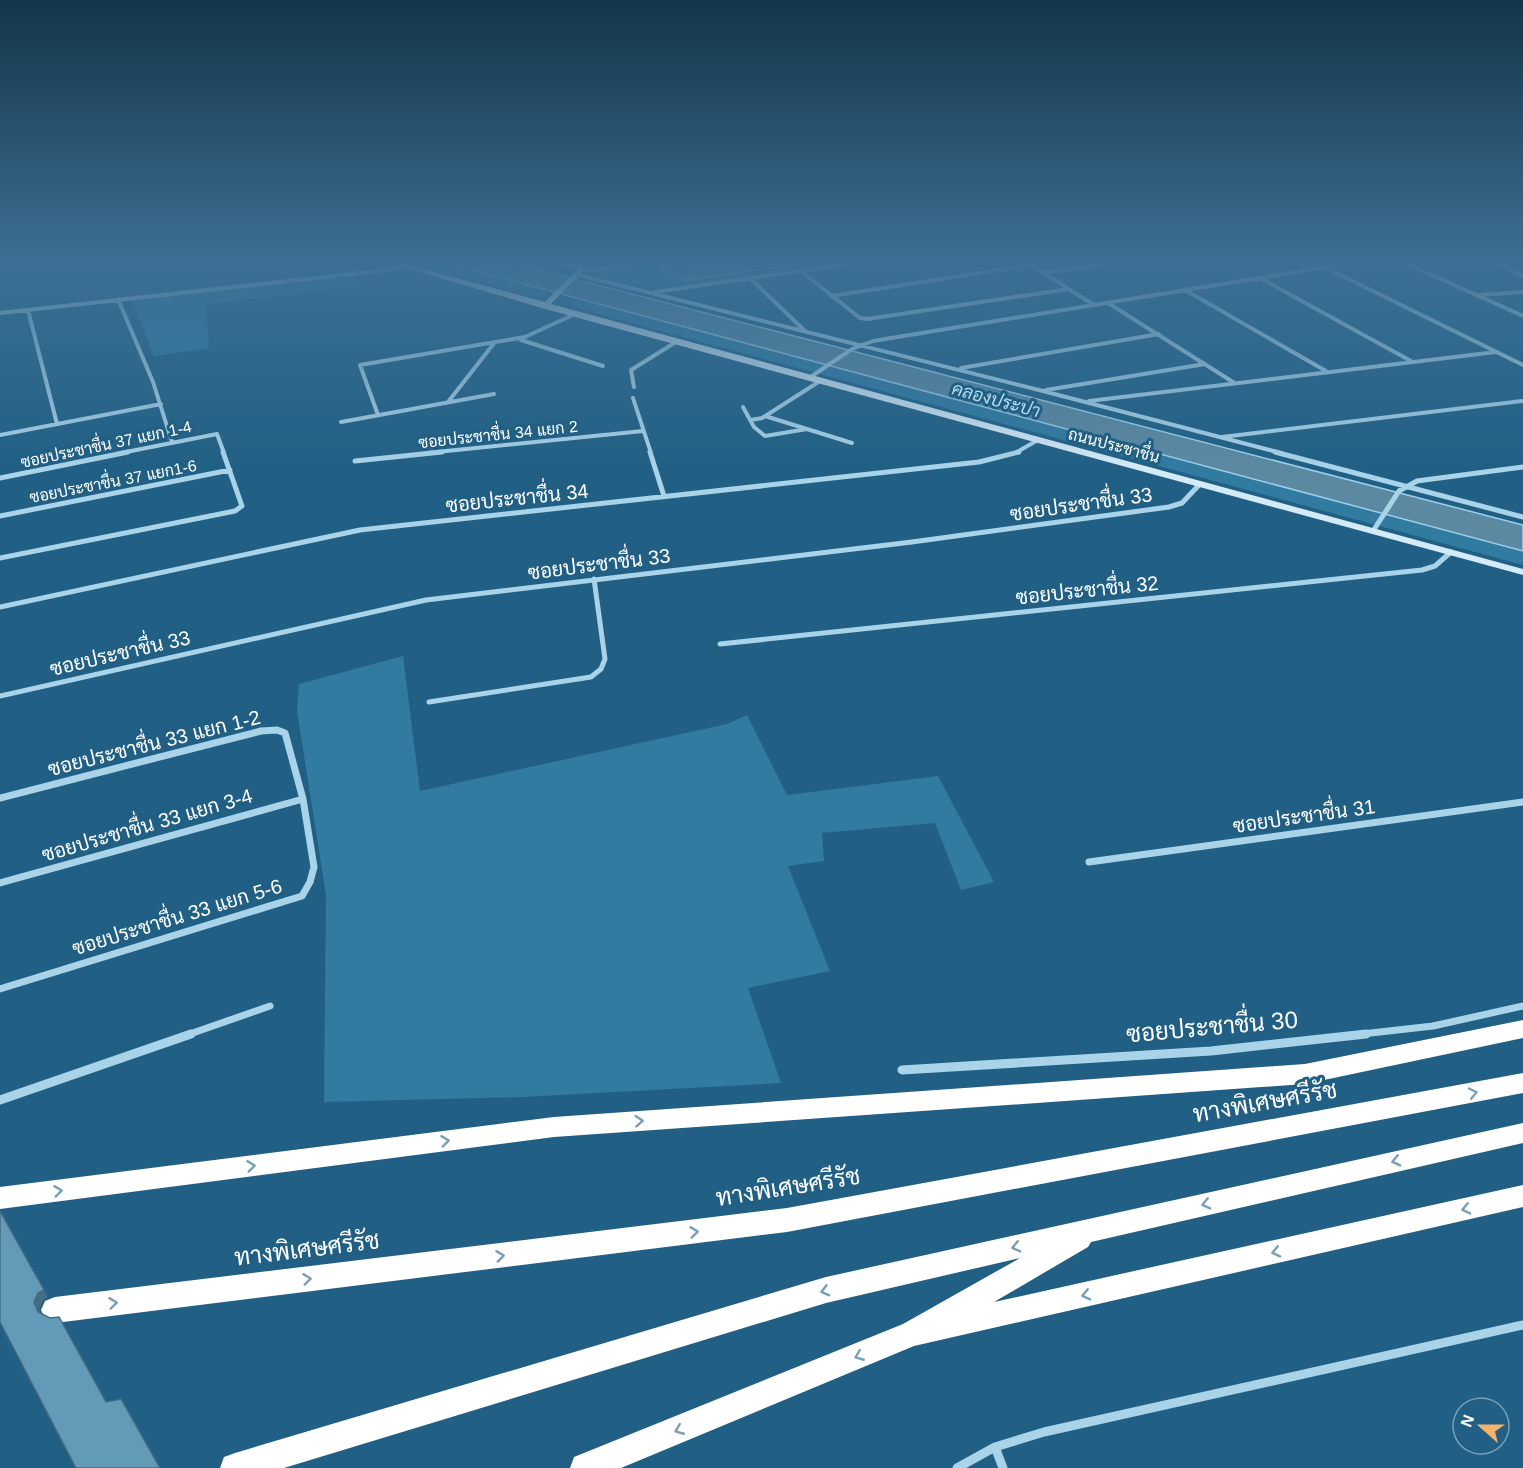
<svg xmlns="http://www.w3.org/2000/svg" width="1523" height="1468" font-family="Arial,Sarabun,sans-serif">
	<style>
		.green { fill: #317aa0 }
		.water { fill: #5c89a2; stroke: #9cd0ea; stroke-width: 1.5 }
		.lines { fill: none; stroke-linecap: round; stroke-linejoin: round }
		.street-far3 { stroke: #a9d3e9; stroke-width: 4 }
		.street-far2 { stroke: #a9d3e9; stroke-width: 5 }
		.street-far1 { stroke: #a9d3e9; stroke-width: 7 }
		.street { stroke: #a9d3e9; stroke-width: 9 }
		.secondary { fill: #d3eaf7; fill-rule: evenodd }
		.highway { fill: #fff; fill-rule: evenodd }
		.shaded-wall { fill: #456c81 }
		.building { fill: #629ab8; stroke: #456c81; stroke-width: 1.5 }
		.oneway { stroke: #7aa0b5 }
		.labels { text-anchor: middle; stroke-width: 6; stroke-linejoin: round; paint-order: stroke }
		.far-street-label { font-size: 16px; fill: #fff; stroke: #216084 }
		.far-water-label { font-size: 18px; font-style: italic; fill: #b4dcf0; stroke: #216084 }
		.street-label { font-size: 20px; fill: #fff; stroke: #216084 }
		.near-street-label { font-size: 24px; fill: #fff; stroke: #216084 }
	</style>
	<rect width="100%" height="100%" fill="#216084"/>
	<!-- green -->
	<path class="green" d="M 401,261 L 438,261 L 545,290 L 545,295 L 533,297 Z
		M 669,261 L 704,261 L 661,268 L 860,261 L 656,289 L 591,275 L 597,271 Z
		M 341,277 L 366,285 L 206,305 L 209,348 L 154,356 L 132,300 Z
		M 580,299 L 1523,551 L 1523,565 L 573,307 L 571,304 Z
		M 403,656 L 420,791 L 727,724 L 747,715 L 787,795 L 938,776 L 994,882 L 961,890 L 935,823 L 822,833 L 824,861 L 788,866 L 830,971 L 748,988 L 781,1083 L 523,1097 L 324,1102 L 326,895 L 297,711 L 299,684 Z"/>
	<!-- water -->
	<path class="water" d="M 438,261 L 505,261 L 1523,525 L 1523,551 Z
		M 704,261 L 824,261 L 686,280 L 660,268 Z"/>
	<g class="lines">
		<!-- street-far3 -->
		<path class="street-far3" d="M 544,261 L 590,270 L 651,261
			M 575,261 L 581,269
			M 1025,261 L 1094,305
			M 1312,261 L 1523,365
			M 1401,261 L 1523,316
			M 1492,261 L 1523,276
			M 11,262 L 18,261
			M 801,271 L 860,318 L 867,319 L 1069,289
			M 1045,273 L 1122,261
			M 575,274 L 1043,391 L 1281,453
			M 750,278 L 805,331
			M 1260,278 L 1411,361
			M 1185,290 L 1326,371
			M 655,292 L 868,261
			M 1479,295 L 1523,292
			M 831,296 L 1031,265
			M 118,299 L 153,382 L 172,442
			M 1108,303 L 1233,382
			M 28,310 L 57,424
			M 0,313 L 379,271 L 404,267 L 418,261
			M 521,340 L 603,366
			M 961,368 L 1159,334
			M 809,378 L 852,349 L 873,341 L 1363,261
			M 634,387 L 631,370 L 676,342
			M 1046,390 L 1205,364
			M 633,398 L 651,453
			M 1089,401 L 1496,352
			M 448,402 L 495,342
			M 743,407 L 754,427 L 765,436 L 807,429
			M 378,415 L 360,365 L 525,337 L 575,314
			M 765,416 L 852,443
			M 751,420 L 762,418 L 820,381
			M 341,422 L 494,394
			M 0,435 L 161,404
			M 1222,437 L 1522,401
			M 121,453 L 217,434 L 224,453
			M 427,453 L 643,431
			M 1015,453 L 1038,440"/>
		<!-- street-far2 -->
		<path class="street-far2" d="M 650,452 L 664,496
			M 1275,452 L 1523,517
			M 355,461 L 442,452
			M 0,478 L 128,452
			M 0,516 L 230,470
			M 1373,531 L 1399,491 L 1417,481 L 1523,467
			M 0,558 L 235,511 L 242,506 L 223,452
			M 0,607 L 360,530 L 979,462 L 1019,452
			M 720,644 L 1422,570 L 1435,566 L 1451,552
			M 0,696 L 426,600 L 912,542 L 1169,507 L 1182,503 L 1200,484
			M 429,702 L 591,677 L 601,669 L 605,659 L 594,579"/>
		<!-- street-far1 -->
		<path class="street-far1" d="M 0,798 L 261,731 L 277,730 L 285,733 L 303,799 L 314,867 L 310,882 L 302,896 L 0,989
			M 1089,862 L 1523,802
			M 0,883 L 303,799
			M 187,1035 L 270,1006
			M 1353,1035 L 1433,1026 L 1523,1006"/>
		<!-- street -->
		<path class="street" d="M 902,1070 L 1211,1051 L 1366,1034
			M 0,1100 L 191,1034
			M 995,1447 L 1003,1468
			M 957,1468 L 995,1447 L 1044,1432 L 1523,1325"/>
		<!-- secondary -->
		<path class="secondary" d="M 382,261 L 394,261 L 545,302 L 586,261 L 593,261 L 551,304 L 1523,569 L 1523,575 L 542,308 Z"/>
		<!-- highway -->
		<path class="highway" d="M 1523,1020 L 1523,1038 L 1305,1084 L 554,1137 L 0,1209 L 0,1187 L 554,1117 L 1305,1064 Z
			M 1523,1073 L 1523,1093 L 787,1232 L 55,1323 L 45,1319 L 41,1310 L 45,1301 L 55,1297 L 787,1208 Z
			M 1523,1123 L 1523,1143 L 1091,1242 L 1088,1247 L 994,1302 L 1523,1185 L 1523,1207 L 914,1346 L 621,1468 L 570,1468 L 574,1457 L 903,1324 L 1020,1258 L 826,1303 L 284,1468 L 220,1468 L 224,1457 L 235,1453 L 826,1277 Z"/>
	</g>
	<!-- shaded-wall -->
	<path class="shaded-wall" d="M 0,1211 L 48,1297 L 43,1300 L 39,1309 L 43,1320 L 38,1312 Z"/>
	<!-- building -->
	<path class="building" d="M 0,1211 L 44,1290 L 38,1293 L 34,1302 L 38,1312 L 50,1318 L 59,1317 L 106,1402 L 121,1399 L 160,1468 L 76,1468 L 0,1322 Z"/>
	<!-- one-way arrows -->
	<defs><path id="oneway-chevron" d="M-2-3.5L2.5 0L-2 3.5" fill="none" stroke-width="1.6" stroke-linecap="round" stroke-linejoin="round" transform="scale(1.5)"/></defs>
	<g class="oneway">
		<use href="#oneway-chevron" transform="translate(1473 1093) rotate(-12)"/>
		<use href="#oneway-chevron" transform="translate(639 1121) rotate(-4)"/>
		<use href="#oneway-chevron" transform="translate(445 1141) rotate(-7)"/>
		<use href="#oneway-chevron" transform="translate(1396 1161) rotate(167)"/>
		<use href="#oneway-chevron" transform="translate(251 1166) rotate(-7)"/>
		<use href="#oneway-chevron" transform="translate(58 1191) rotate(-7)"/>
		<use href="#oneway-chevron" transform="translate(1206 1204) rotate(167)"/>
		<use href="#oneway-chevron" transform="translate(1466 1209) rotate(167)"/>
		<use href="#oneway-chevron" transform="translate(694 1232) rotate(-7)"/>
		<use href="#oneway-chevron" transform="translate(1016 1247) rotate(167)"/>
		<use href="#oneway-chevron" transform="translate(1276 1252) rotate(167)"/>
		<use href="#oneway-chevron" transform="translate(500 1256) rotate(-7)"/>
		<use href="#oneway-chevron" transform="translate(307 1279) rotate(-7)"/>
		<use href="#oneway-chevron" transform="translate(825 1291) rotate(165)"/>
		<use href="#oneway-chevron" transform="translate(1086 1295) rotate(167)"/>
		<use href="#oneway-chevron" transform="translate(113 1303) rotate(-7)"/>
		<use href="#oneway-chevron" transform="translate(859 1356) rotate(158)"/>
		<use href="#oneway-chevron" transform="translate(679 1430) rotate(158)"/>
	</g>
	<!-- sky -->
	<linearGradient id="sky" x2="0" y2="1"><stop stop-color="#123549"/><stop offset="0.56" stop-color="#3d6f94"/><stop offset="1" stop-color="#3d6f94" stop-opacity="0"/></linearGradient>
	<rect width="1523" height="467" fill="url(#sky)"/>
	<g class="labels">
		<!-- far-street labels -->
		<g class="far-street-label">
			<text transform="translate(498 434) rotate(-6)" y="6">ซอยประชาชื่น 34 แยก 2</text>
			<text transform="translate(106 444) rotate(-12)" y="6">ซอยประชาชื่น 37 แยก 1-4</text>
			<text transform="translate(1114 445) rotate(15)" y="6">ถนนประชาชื่น</text>
			<text transform="translate(113 481) rotate(-11)" y="6">ซอยประชาชื่น 37 แยก1-6</text>
		</g>
		<!-- far-water labels -->
		<g class="far-water-label">
			<text transform="translate(996 400) rotate(15)" y="6">คลองประปา</text>
		</g>
		<!-- street labels -->
		<g class="street-label">
			<text transform="translate(517 498) rotate(-6)" y="7">ซอยประชาชื่น 34</text>
			<text transform="translate(1081 504) rotate(-8)" y="7">ซอยประชาชื่น 33</text>
			<text transform="translate(599 564) rotate(-7)" y="7">ซอยประชาชื่น 33</text>
			<text transform="translate(1087 590) rotate(-6)" y="7">ซอยประชาชื่น 32</text>
			<text transform="translate(120 653) rotate(-13)" y="7">ซอยประชาชื่น 33</text>
			<text transform="translate(154 743) rotate(-14)" y="7">ซอยประชาชื่น 33 แยก 1-2</text>
			<text transform="translate(1304 816) rotate(-8)" y="7">ซอยประชาชื่น 31</text>
			<text transform="translate(147 825) rotate(-16)" y="7">ซอยประชาชื่น 33 แยก 3-4</text>
			<text transform="translate(177 917) rotate(-17)" y="7">ซอยประชาชื่น 33 แยก 5-6</text>
		</g>
		<!-- near-street labels -->
		<g class="near-street-label">
			<text transform="translate(1212 1027) rotate(-5)" y="8">ซอยประชาชื่น 30</text>
			<text transform="translate(1265 1102) rotate(-10)" y="8">ทางพิเศษศรีรัช</text>
			<text transform="translate(788 1187) rotate(-9)" y="8">ทางพิเศษศรีรัช</text>
			<text transform="translate(307 1249) rotate(-7)" y="8">ทางพิเศษศรีรัช</text>
		</g>
	</g>
	<!-- north arrow -->
	<g transform="translate(1481 1426) rotate(291)"><circle r="28" fill="#216084" stroke="#7aa0b5" stroke-width="1.5"/>
	<path d="M0-4.5L10 22L0 15L-10 22Z" fill="#f6b16a"/>
	<text y="-9" font-size="16" font-weight="bold" text-anchor="middle" fill="#ffffff">N</text>
	</g>
</svg>
